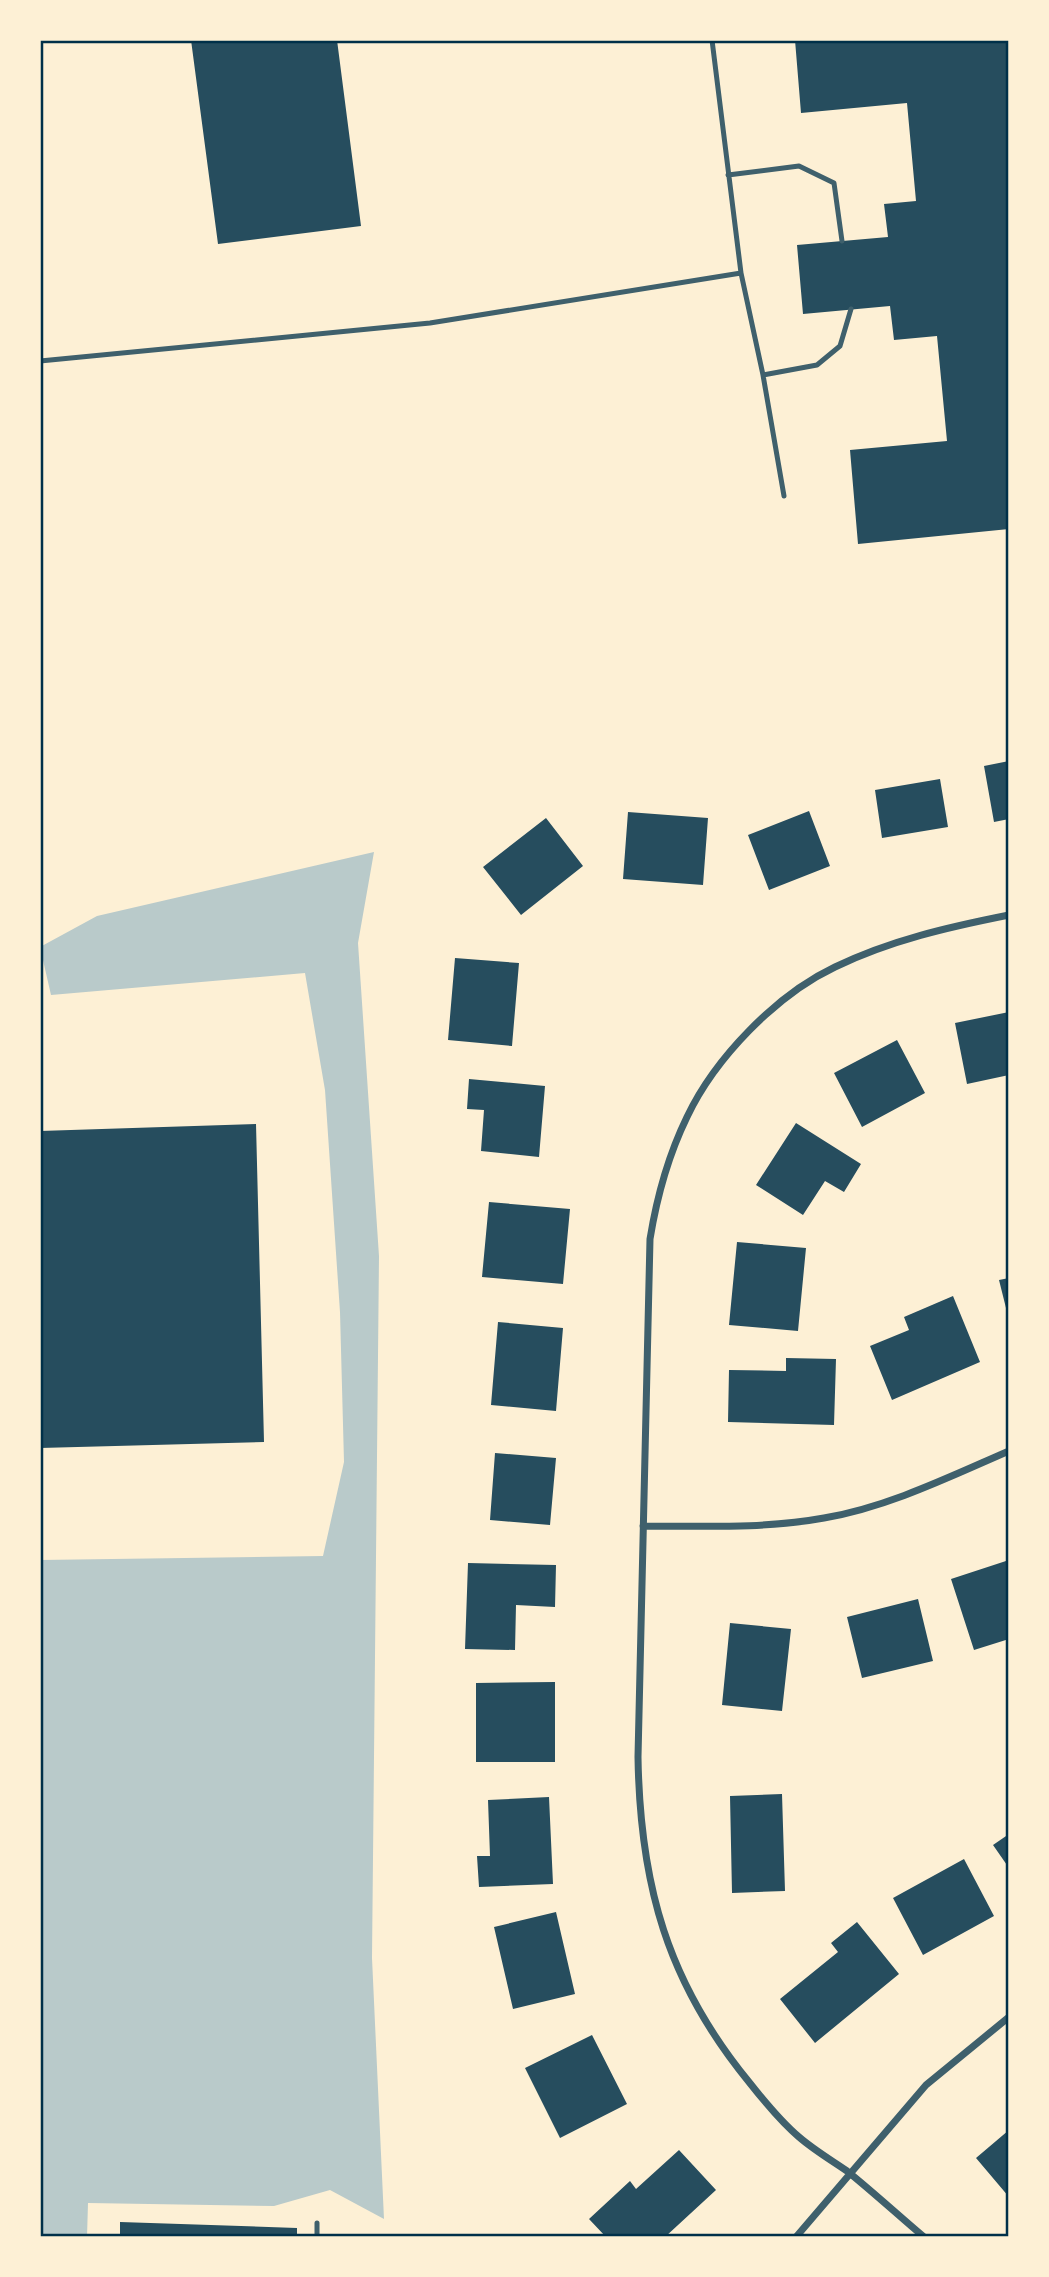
<svg xmlns="http://www.w3.org/2000/svg" width="1049" height="2277" font-family="'Work Sans',sans-serif">
	<style>
		.green { fill: #b9caca }
		.building { fill: #264d5e }
		.lines { fill: none; stroke-linecap: round; stroke-linejoin: round }
		.service { stroke: #3f606c; stroke-width: 5 }
		.minor { stroke: #3f606c; stroke-width: 7 }
		.neatline { fill: none; stroke: #003049; stroke-width: 2.5 }
	</style>
	<rect width="100%" height="100%" fill="#fdf0d5"/>
	<!-- green -->
	<path class="green" d="M 374,852 L 358,943 L 379,1256 L 372,1958 L 384,2219 L 330,2190 L 274,2206 L 88,2203 L 87,2237 L 40,2237 L 40,1560 L 323,1556 L 344,1462 L 340,1312 L 325,1090 L 305,973 L 51,995 L 40,947 L 97,916 Z"/>
	<!-- building -->
	<path class="building" d="M 191,40 L 337,40 L 361,226 L 218,244 Z
		M 795,40 L 1009,40 L 1009,529 L 858,544 L 850,450 L 947,441 L 937,336 L 894,340 L 890,306 L 803,314 L 797,245 L 888,237 L 884,204 L 916,201 L 907,103 L 801,113 Z
		M 1009,761 L 1009,819 L 994,822 L 984,766 Z
		M 940,779 L 948,827 L 882,838 L 875,790 Z
		M 809,811 L 830,866 L 769,890 L 748,835 Z
		M 628,812 L 708,818 L 703,885 L 623,879 Z
		M 546,818 L 583,866 L 521,915 L 483,867 Z
		M 455,958 L 519,963 L 512,1046 L 448,1040 Z
		M 1009,1012 L 1009,1075 L 967,1084 L 955,1023 Z
		M 897,1040 L 925,1093 L 862,1127 L 834,1073 Z
		M 469,1079 L 545,1086 L 539,1157 L 481,1151 L 484,1110 L 467,1109 Z
		M 796,1123 L 861,1164 L 844,1192 L 825,1181 L 803,1215 L 756,1185 Z
		M 256,1124 L 264,1442 L 40,1448 L 40,1131 Z
		M 489,1202 L 570,1209 L 563,1284 L 482,1277 Z
		M 737,1242 L 806,1248 L 798,1331 L 729,1325 Z
		M 1009,1278 L 1009,1316 L 1008,1316 L 999,1280 Z
		M 953,1296 L 980,1362 L 892,1400 L 870,1346 L 909,1330 L 904,1317 Z
		M 498,1322 L 563,1328 L 556,1411 L 491,1405 Z
		M 786,1358 L 836,1359 L 834,1425 L 728,1422 L 729,1370 L 786,1371 Z
		M 495,1453 L 556,1458 L 550,1525 L 490,1520 Z
		M 1009,1560 L 1009,1639 L 974,1650 L 951,1579 Z
		M 468,1563 L 556,1565 L 555,1607 L 516,1605 L 515,1650 L 465,1649 Z
		M 918,1599 L 933,1661 L 862,1678 L 847,1617 Z
		M 730,1623 L 791,1629 L 782,1711 L 722,1705 Z
		M 555,1682 L 555,1762 L 476,1762 L 476,1683 Z
		M 782,1794 L 785,1891 L 732,1893 L 730,1796 Z
		M 549,1797 L 553,1884 L 479,1887 L 477,1856 L 490,1856 L 488,1800 Z
		M 1009,1834 L 1009,1868 L 993,1845 Z
		M 964,1859 L 994,1916 L 923,1955 L 893,1898 Z
		M 556,1912 L 575,1994 L 513,2009 L 494,1927 Z
		M 857,1922 L 899,1974 L 815,2043 L 780,1999 L 838,1952 L 831,1943 Z
		M 592,2035 L 627,2104 L 560,2138 L 525,2068 Z
		M 1009,2130 L 1009,2197 L 976,2158 Z
		M 679,2150 L 716,2190 L 665,2237 L 606,2237 L 589,2219 L 630,2181 L 636,2189 Z
		M 120,2222 L 297,2228 L 297,2237 L 120,2237 Z"/>
	<g class="lines">
		<!-- service -->
		<path class="service" d="M 712,40 L 741,273 L 763,375
			M 728,175 L 799,166 L 834,183 L 842,241
			M 40,361 L 430,323 L 741,273
			M 784,496 L 763,375 L 817,365 L 840,346 L 851,309
			M 317,2223 L 317,2237"/>
		<!-- minor -->
		<path class="minor" d="M 643,1526 C 703,1526 764,1529 824,1518 C 888,1507 949,1477 1009,1451
			M 796,2237 L 926,2085 L 1009,2017
			M 924,2237 C 898,2215 873,2192 847,2171 C 831,2160 814,2150 799,2137 C 780,2121 764,2101 749,2082 C 667,1982 640,1884 638,1757 L 650,1239 C 657,1196 668,1156 687,1117 C 715,1058 776,995 835,967 C 891,940 949,927 1009,915"/>
	</g>
	<!-- border -->
	<rect width="1049" height="2277" fill="none" stroke="#fdf0d5" stroke-width="84"/>
	<rect x="42" y="42" width="965" height="2193" class="neatline"/>
</svg>
